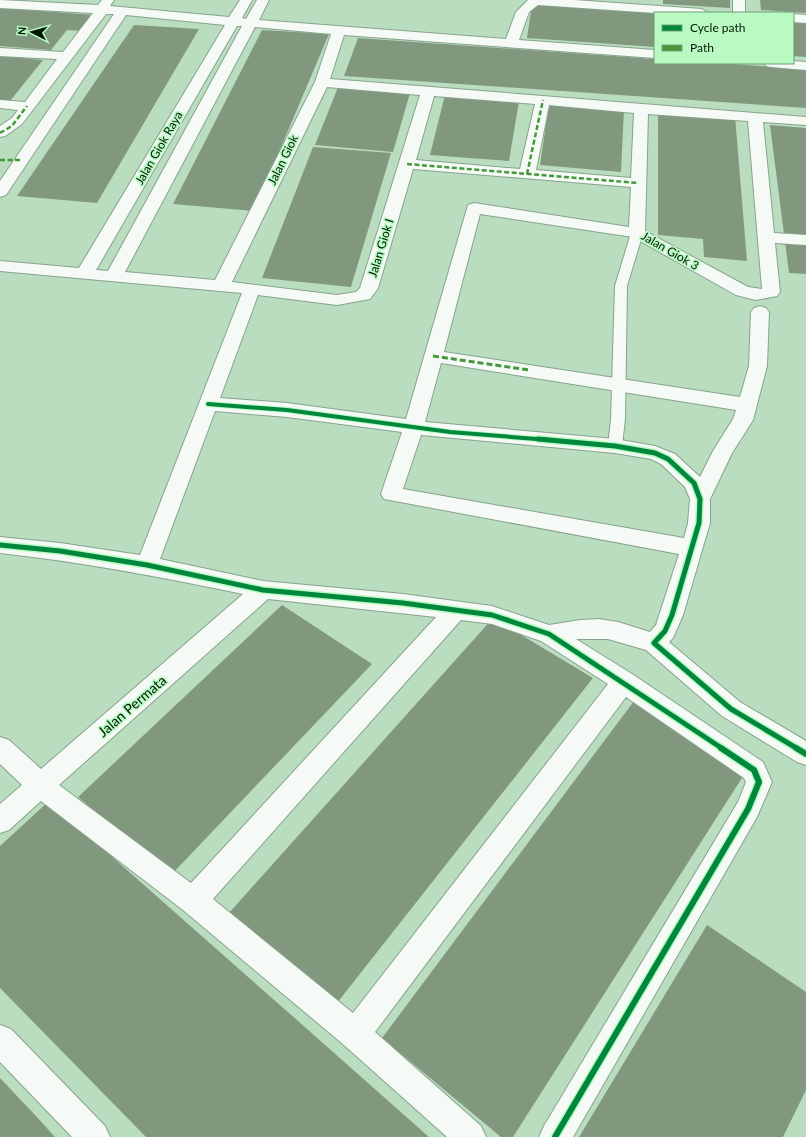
<svg xmlns="http://www.w3.org/2000/svg" width="806" height="1137" font-family="Lato,sans-serif">
	<style>
		.building { fill: #82987e }
		.lines { fill: none; stroke-linecap: round; stroke-linejoin: round }
		.lane-casing { stroke: #87a38c; stroke-width: 2 }
		.street-casing { stroke: #87a38c; stroke-width: 2 }
		.lane { fill: #f5faf6; fill-rule: evenodd }
		.street { fill: #f5faf6; fill-rule: evenodd }
		.quiet-far1 { stroke: #46993a; stroke-width: 2.5; stroke-dasharray: 5 2.5; stroke-linecap: butt }
		.quiet { stroke: #46993a; stroke-width: 3; stroke-dasharray: 6 3; stroke-linecap: butt }
		.cycleway-far2-casing { stroke: #b8fac2; stroke-width: 6 }
		.cycleway-far1-casing { stroke: #b8fac2; stroke-width: 8 }
		.cycleway-casing { stroke: #b8fac2; stroke-width: 9 }
		.cycleway-far2 { stroke: #00873e; stroke-width: 4 }
		.cycleway-far1 { stroke: #00873e; stroke-width: 5 }
		.cycleway { stroke: #00873e; stroke-width: 6 }
		.labels { text-anchor: middle; stroke-width: 3.5; stroke-linejoin: round; paint-order: stroke }
		.far-street-label { font-size: 12px; fill: #001705; stroke: #b8fac2 }
		.street-label { font-size: 14px; fill: #001705; stroke: #b8fac2 }
	</style>
	<rect width="100%" height="100%" fill="#baddc0"/>
	<!-- building -->
	<path class="building" d="M 663,0 L 730,0 L 730,8 L 663,4 Z
		M 760,0 L 806,0 L 806,13 L 761,10 Z
		M 532,4 L 655,12 L 655,47 L 527,38 Z
		M 0,8 L 95,15 L 83,31 L 67,30 L 51,50 L 0,46 Z
		M 793,21 L 806,22 L 806,57 L 793,56 Z
		M 134,25 L 199,29 L 97,203 L 17,196 Z
		M 262,30 L 329,34 L 254,211 L 173,204 Z
		M 358,38 L 655,59 L 655,63 L 718,63 L 806,69 L 806,108 L 344,76 Z
		M 0,56 L 43,60 L 10,101 L 0,100 Z
		M 338,87 L 410,93 L 393,152 L 315,145 Z
		M 445,95 L 519,101 L 509,161 L 430,155 Z
		M 549,104 L 624,110 L 621,172 L 540,165 Z
		M 658,110 L 735,116 L 747,261 L 704,257 L 703,239 L 658,235 Z
		M 770,125 L 806,128 L 806,274 L 789,273 Z
		M 313,147 L 391,153 L 351,287 L 262,278 Z
		M 282,605 L 372,664 L 171,875 L 78,797 Z
		M 493,618 L 593,678 L 337,1003 L 229,913 Z
		M 634,701 L 747,770 L 513,1137 L 501,1137 L 382,1038 Z
		M 49,801 L 341,1059 L 429,1137 L 146,1137 L 0,988 L 0,846 Z
		M 707,925 L 806,992 L 806,1090 L 783,1137 L 579,1137 Z
		M 0,1078 L 35,1115 L 55,1137 L 0,1137 Z"/>
	<g class="lines">
		<!-- lane casing -->
		<g class="lane-casing">
			<path id="lane" d="M 637,229 L 643,233 L 627,286 L 625,419 L 622,446 L 620,450 L 615,451 L 610,450 L 608,446 L 611,419 L 615,286 L 631,233 Z"/>
		</g>
		<!-- street casing -->
		<g class="street-casing">
			<path id="street" d="M 0,0 L 98,5 L 102,0 L 114,0 L 110,6 L 229,17 L 240,0 L 252,0 L 242,18 L 246,19 L 257,0 L 269,0 L 259,20 L 506,39 L 516,12 L 528,0 L 574,0 L 702,9 L 708,13 L 655,13 L 538,5 L 529,12 L 519,40 L 655,50 L 655,58 L 344,35 L 330,79 L 806,117 L 806,125 L 763,122 L 774,233 L 806,235 L 806,245 L 775,243 L 780,292 L 777,296 L 756,300 L 736,295 L 633,237 L 480,214 L 444,352 L 740,397 L 749,366 L 751,312 L 754,308 L 760,306 L 766,308 L 769,312 L 767,366 L 753,420 L 732,453 L 710,499 L 710,523 L 683,615 L 673,638 L 669,642 L 740,702 L 806,741 L 806,765 L 797,762 L 722,716 L 646,650 L 608,639 L 576,639 L 632,674 L 763,762 L 772,782 L 757,817 L 573,1137 L 539,1137 L 544,1126 L 738,802 L 746,782 L 744,778 L 626,697 L 375,1032 L 481,1126 L 486,1137 L 447,1137 L 344,1045 L 183,910 L 41,801 L 9,830 L 0,833 L 0,804 L 22,785 L 0,764 L 0,737 L 9,740 L 41,769 L 243,594 C 162,577 82,562 0,553 L 0,537 L 60,543 L 140,555 L 242,293 L 0,271 L 0,261 L 79,268 L 225,25 L 126,15 L 6,195 L 0,197 L 0,181 L 114,14 L 106,14 L 22,124 L 5,136 L 0,137 L 0,126 L 12,118 L 18,110 L 0,108 L 0,100 L 25,102 L 57,59 L 0,56 L 0,48 L 63,52 L 93,13 L 0,8 ZM 237,26 L 242,26 L 108,271 L 96,270 ZM 255,27 L 331,34 L 315,82 L 215,280 L 125,272 ZM 327,87 L 420,95 L 360,288 L 356,292 L 337,295 L 232,282 ZM 434,96 L 535,104 L 520,169 L 416,160 ZM 549,105 L 634,113 L 631,178 L 536,170 ZM 648,114 L 748,121 L 762,289 L 748,287 L 645,231 ZM 413,169 L 631,187 L 629,227 L 474,203 L 468,205 L 406,419 L 287,403 L 220,398 L 258,295 L 337,305 L 370,299 L 378,288 ZM 441,363 L 736,410 L 733,419 L 713,451 L 700,477 L 675,454 L 655,446 L 615,439 L 425,422 ZM 215,411 L 287,417 L 402,432 L 381,494 L 384,499 L 679,554 L 656,625 L 650,632 L 618,622 L 599,619 L 580,620 L 549,625 L 492,606 L 403,594 L 263,581 L 160,559 ZM 421,435 L 615,453 L 651,459 L 661,464 L 685,487 L 690,499 L 688,523 L 684,538 L 403,489 ZM 268,599 L 436,617 L 191,883 L 59,785 ZM 461,620 L 492,624 L 541,641 L 608,684 L 353,1013 L 213,899 Z
				M 733,0 L 745,0 L 745,13 L 733,13 Z
				M 793,14 L 806,15 L 806,23 L 793,22 Z
				M 793,61 L 806,62 L 806,70 L 771,67 L 766,66 L 764,63 L 793,63 Z
				M 0,1025 L 11,1029 L 105,1126 L 110,1137 L 72,1137 L 0,1062 Z"/>
		</g>
		<!-- lane -->
		<use href="#lane" class="lane"/>
		<!-- street -->
		<use href="#street" class="street"/>
		<!-- quiet-far1 -->
		<path class="quiet-far1" d="M 0,133 L 12,126 L 27,106
			M 0,160 L 22,160
			M 407,164 L 638,183
			M 527,174 L 543,100"/>
		<!-- quiet -->
		<path class="quiet" d="M 433,356 L 529,370"/>
		<!-- cycleway-far2 casing -->
		<g class="cycleway-far2-casing">
			<path id="cycleway-far2" d="M 208,404 L 287,410 L 450,432 L 549,440"/>
		</g>
		<!-- cycleway-far1 casing -->
		<g class="cycleway-far1-casing">
			<path id="cycleway-far1" d="M 538,439 L 615,446 L 655,453 L 668,459 L 694,483 L 700,499 L 699,523 L 672,615 L 665,631 L 654,643 L 731,709 L 798,749
				M 0,545 L 60,551 L 147,565 L 263,590 L 403,603 L 492,615 L 549,634 L 723,749"/>
		</g>
		<!-- cycleway casing -->
		<g class="cycleway-casing">
			<path id="cycleway" d="M 796,748 L 806,754
				M 555,1137 L 748,809 L 759,782 L 754,770 L 721,748"/>
		</g>
		<!-- cycleway-far2 -->
		<use href="#cycleway-far2" class="cycleway-far2"/>
		<!-- cycleway-far1 -->
		<use href="#cycleway-far1" class="cycleway-far1"/>
		<!-- cycleway -->
		<use href="#cycleway" class="cycleway"/>
	</g>
	<g class="labels">
		<!-- far-street labels -->
		<g class="far-street-label">
			<text transform="translate(159 148) rotate(-60)" y="4">Jalan Giok Raya</text>
			<text transform="translate(283 160) rotate(-64)" y="4">Jalan Giok</text>
			<text transform="translate(381 248) rotate(-73)" y="4">Jalan Giok I</text>
			<text transform="translate(670 251) rotate(30)" y="4">Jalan Giok 3</text>
		</g>
		<!-- street labels -->
		<g class="street-label">
			<text transform="translate(132 706) rotate(-41)" y="5">Jalan Permata</text>
		</g>
	</g>
	<!-- legend -->
	<rect x="654" y="12" width="140" height="52" fill="#b8fac2" stroke="#6e9f76"/>
	<rect x="662" y="25" width="20" height="6" fill="#00873e" stroke="#6e9f76"/>
	<text x="690" y="32" font-size="12" fill="#001705">Cycle path</text>
	<rect x="662" y="45" width="20" height="6" fill="#46993a" stroke="#6e9f76"/>
	<text x="690" y="52" font-size="12" fill="#001705">Path</text>
	<!-- north arrow -->
	<g transform="translate(32 32) rotate(276)" stroke="#b8fac2" stroke-width="3" paint-order="stroke">
	<path d="M0-3L7 15L0 10L-7 15Z" fill="#001705"/>
	<text y="-6" font-size="11" font-weight="bold" text-anchor="middle" fill="#001705">N</text>
	</g>
</svg>
